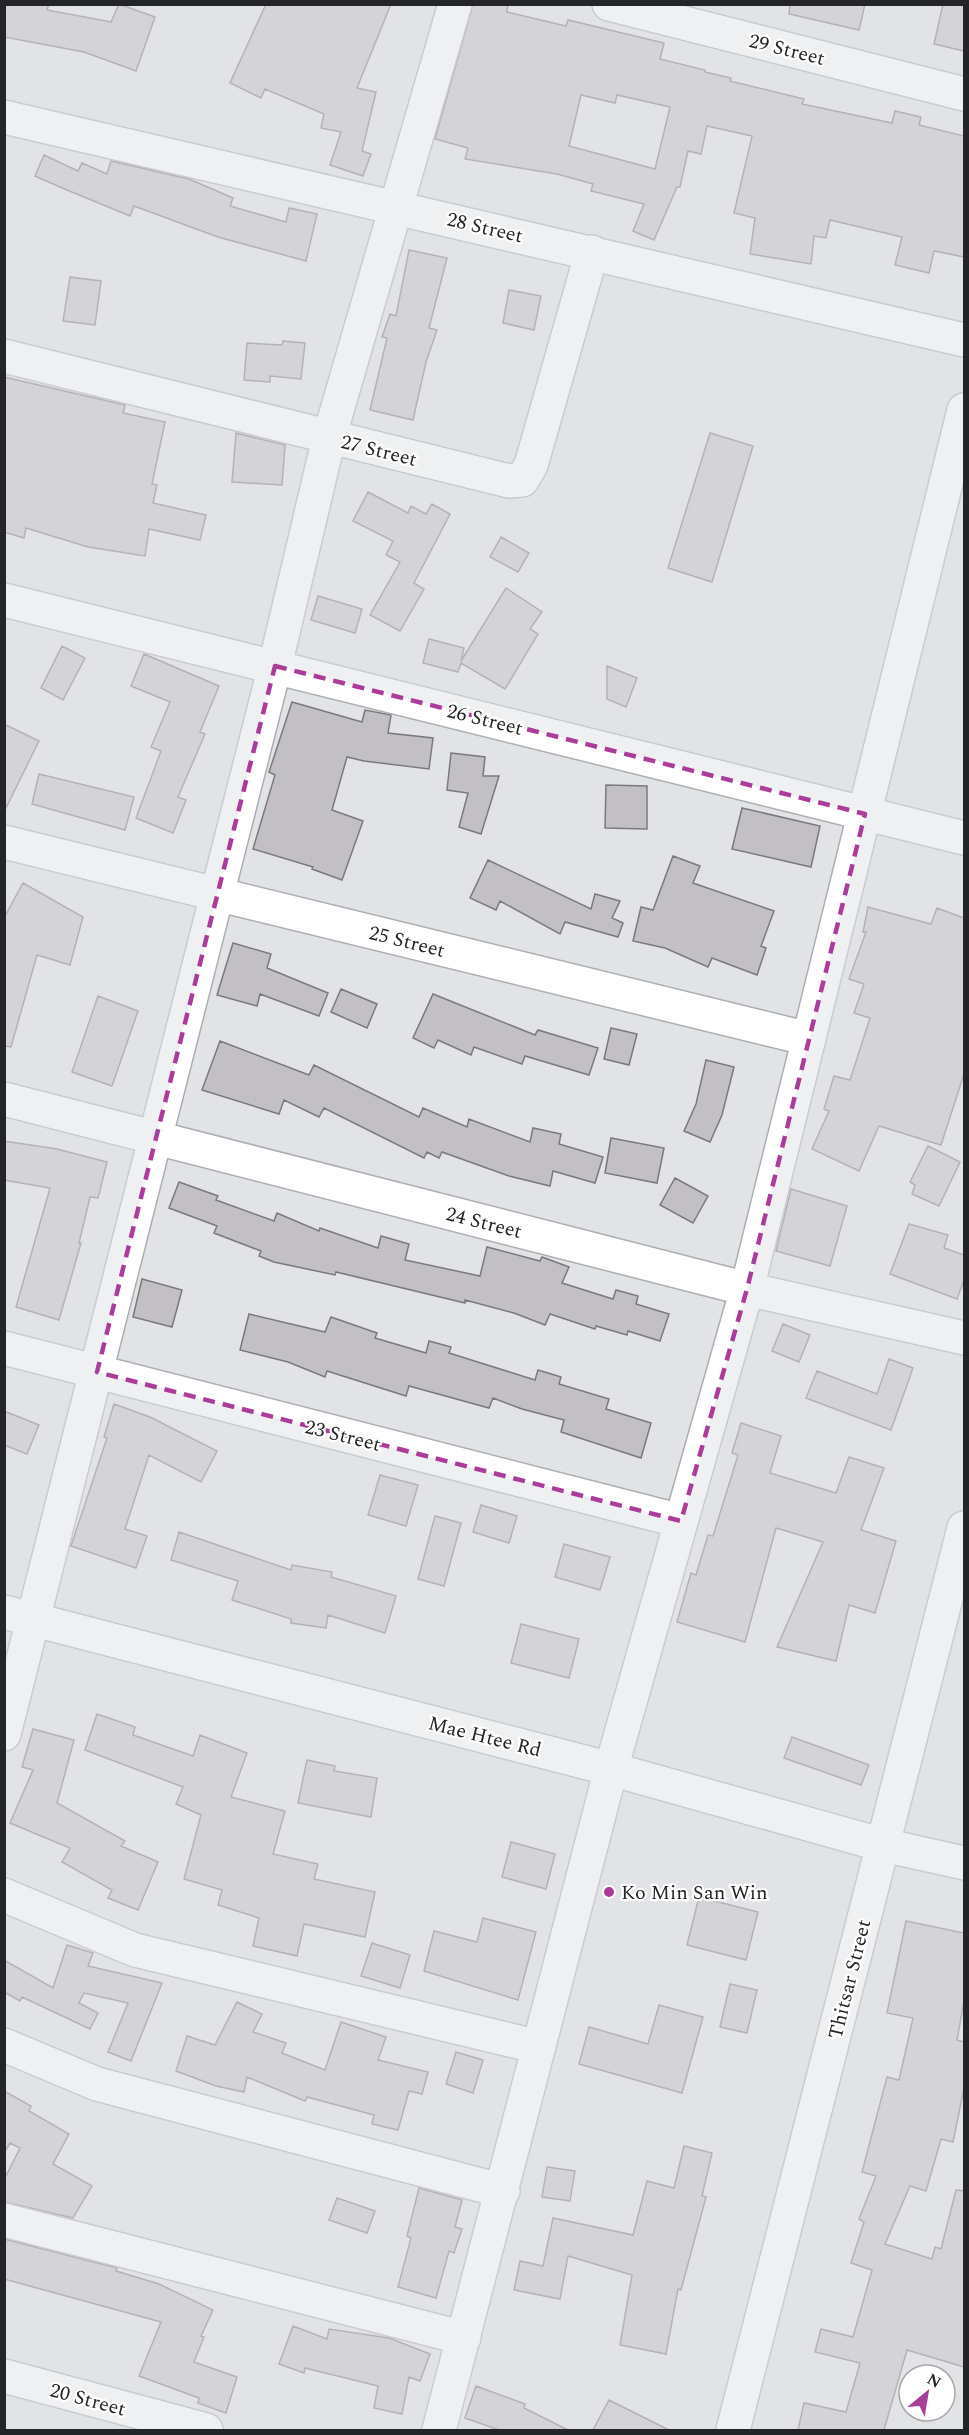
<svg xmlns="http://www.w3.org/2000/svg" width="969" height="2435" font-family="Spectral,serif">
	<style>
		.building { fill: #c3c0c4; stroke: #7b797c; stroke-width: 1.5; fill-rule: evenodd }
		.lines { fill: none; stroke-linecap: round; stroke-linejoin: round }
		.minor-casing { stroke: #acafb2; stroke-width: 36 }
		.minor { stroke: #fff; stroke-width: 33 }
		.marked { fill: none; stroke: #aa3c9a; stroke-width: 4.5; stroke-dasharray: 12 8; stroke-linejoin: round }
		.poi-dot { fill: #aa3c9a; stroke: #fff; stroke-width: 2 }
		.labels { text-anchor: middle; stroke-width: 4.5; stroke-linejoin: round; paint-order: stroke }
		.street-label { font-size: 20px; fill: #242526; stroke: #fff }
		.poi-label { font-size: 20px; fill: #242526; stroke: #fff; text-anchor: start }
	</style>
	<rect width="100%" height="100%" fill="#e1e3e6"/>
	<!-- building -->
	<path class="building" d="M 4,4 L 49,4 L 47,10 L 111,22 L 119,4 L 155,17 L 136,71 L 84,52 L 4,37 Z
		M 266,4 L 391,4 L 357,88 L 376,92 L 362,151 L 371,154 L 363,176 L 330,165 L 341,132 L 321,128 L 324,114 L 265,89 L 261,98 L 230,83 Z
		M 473,4 L 508,4 L 507,12 L 566,26 L 568,20 L 664,43 L 660,59 L 705,70 L 705,72 L 731,78 L 730,81 L 804,99 L 802,104 L 892,123 L 895,111 L 921,117 L 919,125 L 964,136 L 964,257 L 934,251 L 929,273 L 895,265 L 902,237 L 830,220 L 826,238 L 814,236 L 811,264 L 750,254 L 755,218 L 734,213 L 752,136 L 707,126 L 701,154 L 688,151 L 680,187 L 677,187 L 654,240 L 633,231 L 644,204 L 591,191 L 593,184 L 557,174 L 465,159 L 468,148 L 435,139 ZM 581,95 L 615,103 L 617,95 L 670,107 L 655,169 L 569,146 Z
		M 790,4 L 865,4 L 859,30 L 789,14 Z
		M 943,4 L 964,4 L 964,51 L 934,44 Z
		M 44,155 L 78,171 L 82,163 L 107,174 L 111,161 L 189,179 L 233,198 L 230,206 L 286,222 L 289,208 L 317,214 L 306,261 L 218,237 L 134,206 L 130,216 L 67,190 L 35,176 Z
		M 409,250 L 447,258 L 429,328 L 437,330 L 426,362 L 413,420 L 370,410 L 387,338 L 382,337 L 390,314 L 396,316 Z
		M 70,277 L 101,281 L 95,325 L 63,321 Z
		M 509,290 L 541,296 L 534,330 L 503,323 Z
		M 283,341 L 305,343 L 301,379 L 270,376 L 270,382 L 244,380 L 247,343 L 282,345 Z
		M 4,377 L 125,405 L 123,413 L 165,422 L 152,484 L 157,485 L 153,503 L 206,515 L 200,540 L 149,529 L 145,556 L 88,547 L 26,528 L 24,538 L 4,532 Z
		M 236,433 L 285,445 L 282,485 L 232,482 Z
		M 710,433 L 753,446 L 712,582 L 668,568 Z
		M 368,492 L 408,513 L 411,506 L 426,514 L 432,504 L 450,514 L 414,583 L 424,589 L 400,631 L 370,615 L 400,562 L 386,555 L 393,541 L 353,521 Z
		M 501,537 L 529,553 L 518,572 L 490,557 Z
		M 506,588 L 542,612 L 530,629 L 538,634 L 505,689 L 461,663 L 458,672 L 423,663 L 429,639 L 464,648 L 461,661 Z
		M 318,596 L 362,609 L 355,633 L 311,620 Z
		M 62,646 L 85,658 L 63,700 L 41,688 Z
		M 144,654 L 219,686 L 200,732 L 205,734 L 178,797 L 186,800 L 173,833 L 136,818 L 161,751 L 151,747 L 170,702 L 131,686 Z
		M 607,666 L 637,678 L 626,707 L 607,699 Z
		M 292,702 L 362,722 L 365,710 L 391,715 L 388,733 L 433,738 L 429,769 L 364,761 L 347,757 L 332,810 L 363,821 L 342,880 L 312,869 L 313,867 L 253,849 L 275,775 L 269,772 Z
		M 4,724 L 39,741 L 4,812 Z
		M 451,753 L 485,757 L 483,776 L 499,776 L 481,834 L 459,827 L 468,793 L 447,790 Z
		M 39,774 L 134,797 L 125,830 L 32,804 Z
		M 606,785 L 647,786 L 647,829 L 605,828 Z
		M 742,808 L 820,826 L 811,867 L 732,849 Z
		M 673,856 L 700,866 L 693,883 L 774,911 L 761,946 L 766,948 L 757,975 L 712,958 L 708,967 L 665,948 L 633,941 L 641,907 L 653,910 Z
		M 488,860 L 591,909 L 595,894 L 620,901 L 612,918 L 623,923 L 618,937 L 565,922 L 560,934 L 500,901 L 496,910 L 470,898 Z
		M 23,883 L 83,917 L 70,965 L 37,955 L 11,1047 L 4,1046 L 4,918 Z
		M 868,907 L 931,924 L 937,908 L 964,918 L 964,1074 L 941,1145 L 879,1126 L 859,1171 L 812,1149 L 829,1111 L 824,1109 L 834,1076 L 850,1080 L 870,1018 L 854,1013 L 864,984 L 849,979 L 866,932 L 863,932 Z
		M 233,943 L 271,954 L 267,968 L 328,993 L 319,1016 L 260,994 L 257,1006 L 217,995 Z
		M 341,989 L 377,1004 L 367,1028 L 331,1012 Z
		M 433,994 L 535,1035 L 538,1030 L 598,1048 L 589,1075 L 525,1056 L 522,1064 L 474,1047 L 471,1055 L 438,1040 L 434,1048 L 413,1038 Z
		M 98,996 L 138,1011 L 112,1086 L 72,1072 Z
		M 611,1028 L 637,1034 L 629,1065 L 604,1059 Z
		M 220,1041 L 309,1075 L 314,1065 L 419,1117 L 423,1108 L 467,1127 L 469,1119 L 530,1142 L 533,1128 L 561,1134 L 559,1144 L 603,1157 L 595,1183 L 553,1171 L 550,1186 L 509,1176 L 442,1152 L 439,1158 L 427,1152 L 424,1158 L 324,1108 L 319,1117 L 284,1100 L 279,1114 L 202,1090 Z
		M 706,1060 L 734,1067 L 722,1115 L 710,1142 L 684,1131 L 696,1104 Z
		M 611,1138 L 664,1148 L 657,1183 L 605,1173 Z
		M 4,1141 L 57,1149 L 107,1162 L 98,1198 L 90,1197 L 79,1243 L 81,1243 L 59,1320 L 16,1307 L 50,1188 L 4,1180 Z
		M 928,1146 L 960,1162 L 939,1206 L 912,1194 L 915,1185 L 910,1182 Z
		M 675,1178 L 708,1196 L 693,1223 L 660,1205 Z
		M 179,1182 L 218,1196 L 216,1200 L 274,1221 L 277,1213 L 319,1231 L 320,1228 L 378,1248 L 381,1236 L 409,1244 L 405,1260 L 480,1276 L 487,1247 L 540,1261 L 542,1257 L 569,1267 L 562,1283 L 613,1299 L 616,1290 L 638,1296 L 636,1304 L 669,1314 L 660,1341 L 628,1331 L 627,1335 L 596,1326 L 595,1329 L 550,1314 L 545,1325 L 514,1313 L 465,1300 L 465,1303 L 336,1272 L 335,1275 L 274,1262 L 259,1256 L 261,1251 L 214,1233 L 217,1226 L 169,1208 Z
		M 791,1189 L 847,1206 L 830,1266 L 776,1251 Z
		M 909,1224 L 948,1235 L 944,1248 L 964,1255 L 964,1280 L 957,1299 L 890,1274 Z
		M 142,1279 L 182,1290 L 172,1327 L 133,1317 Z
		M 249,1314 L 325,1332 L 331,1317 L 377,1333 L 375,1338 L 426,1353 L 429,1341 L 451,1347 L 449,1353 L 535,1380 L 538,1370 L 561,1377 L 559,1384 L 609,1399 L 606,1409 L 651,1423 L 641,1458 L 561,1432 L 564,1420 L 522,1409 L 493,1398 L 489,1408 L 409,1386 L 406,1396 L 327,1371 L 325,1377 L 288,1362 L 240,1350 Z
		M 783,1324 L 810,1335 L 799,1362 L 772,1351 Z
		M 889,1359 L 913,1368 L 891,1430 L 806,1398 L 817,1371 L 877,1394 Z
		M 114,1404 L 150,1417 L 217,1451 L 201,1482 L 149,1455 L 125,1529 L 147,1536 L 136,1568 L 71,1546 L 107,1438 L 104,1437 Z
		M 4,1411 L 39,1425 L 27,1454 L 4,1445 Z
		M 741,1423 L 781,1436 L 770,1473 L 836,1493 L 849,1457 L 884,1468 L 861,1530 L 896,1541 L 875,1613 L 849,1605 L 836,1661 L 777,1647 L 823,1542 L 776,1528 L 745,1642 L 677,1622 L 691,1573 L 696,1575 L 708,1535 L 713,1536 L 738,1455 L 732,1453 Z
		M 380,1475 L 418,1485 L 406,1526 L 368,1515 Z
		M 481,1505 L 517,1516 L 509,1543 L 473,1532 Z
		M 435,1516 L 461,1523 L 444,1586 L 418,1579 Z
		M 179,1532 L 291,1570 L 292,1565 L 332,1572 L 331,1577 L 396,1596 L 385,1633 L 328,1615 L 326,1628 L 291,1623 L 291,1619 L 232,1600 L 238,1581 L 171,1560 Z
		M 564,1544 L 610,1557 L 600,1590 L 555,1577 Z
		M 521,1624 L 579,1639 L 569,1678 L 511,1663 Z
		M 97,1714 L 135,1727 L 133,1735 L 193,1756 L 200,1735 L 247,1753 L 231,1797 L 285,1811 L 273,1854 L 318,1864 L 314,1879 L 375,1892 L 365,1937 L 304,1924 L 297,1956 L 253,1946 L 259,1918 L 218,1905 L 222,1890 L 184,1879 L 201,1815 L 176,1804 L 183,1787 L 85,1750 Z
		M 33,1729 L 74,1740 L 57,1803 L 125,1841 L 121,1846 L 158,1862 L 138,1910 L 108,1898 L 112,1890 L 62,1862 L 70,1848 L 10,1823 L 33,1770 L 22,1767 Z
		M 792,1737 L 869,1765 L 861,1785 L 784,1758 Z
		M 307,1760 L 335,1766 L 334,1771 L 377,1778 L 371,1817 L 298,1803 Z
		M 511,1842 L 555,1854 L 546,1889 L 502,1877 Z
		M 699,1897 L 758,1912 L 746,1960 L 687,1945 Z
		M 483,1918 L 536,1932 L 518,2000 L 424,1971 L 434,1931 L 477,1942 Z
		M 906,1921 L 964,1933 L 964,2001 L 957,2040 L 964,2042 L 964,2088 L 953,2142 L 941,2139 L 926,2191 L 910,2186 L 885,2244 L 932,2259 L 935,2247 L 941,2249 L 956,2190 L 964,2191 L 964,2367 L 907,2350 L 884,2430 L 798,2430 L 804,2403 L 846,2412 L 860,2363 L 815,2352 L 821,2329 L 853,2337 L 872,2270 L 851,2263 L 864,2222 L 859,2219 L 876,2176 L 862,2172 L 887,2077 L 899,2080 L 913,2018 L 887,2013 Z
		M 372,1943 L 410,1955 L 400,1988 L 361,1976 Z
		M 67,1945 L 93,1953 L 88,1966 L 162,1983 L 131,2061 L 108,2052 L 128,2003 L 84,1993 L 79,2003 L 98,2013 L 90,2029 L 22,1997 L 20,2001 L 4,1992 L 4,1960 L 53,1988 Z
		M 730,1984 L 757,1990 L 747,2033 L 720,2027 Z
		M 237,2002 L 262,2014 L 253,2032 L 286,2043 L 282,2053 L 325,2070 L 341,2022 L 386,2037 L 378,2060 L 428,2072 L 422,2094 L 409,2091 L 398,2130 L 372,2124 L 374,2115 L 307,2097 L 305,2101 L 247,2077 L 244,2092 L 216,2086 L 176,2071 L 187,2036 L 215,2045 Z
		M 659,2005 L 703,2017 L 682,2093 L 579,2064 L 589,2027 L 648,2044 Z
		M 456,2052 L 483,2060 L 473,2093 L 446,2084 Z
		M 4,2091 L 31,2106 L 29,2111 L 69,2134 L 53,2164 L 92,2186 L 73,2218 L 4,2202 L 4,2180 L 20,2148 L 10,2143 L 4,2153 Z
		M 684,2146 L 712,2153 L 702,2196 L 706,2197 L 681,2290 L 678,2289 L 666,2354 L 620,2345 L 632,2275 L 568,2256 L 560,2299 L 514,2290 L 520,2261 L 543,2266 L 553,2218 L 633,2235 L 647,2181 L 674,2188 Z
		M 547,2167 L 575,2171 L 570,2201 L 542,2197 Z
		M 419,2188 L 462,2200 L 455,2227 L 462,2229 L 454,2253 L 449,2251 L 436,2298 L 398,2287 L 411,2238 L 407,2236 Z
		M 337,2198 L 375,2211 L 367,2233 L 329,2220 Z
		M 4,2239 L 117,2268 L 116,2271 L 159,2284 L 213,2310 L 201,2336 L 204,2337 L 194,2362 L 237,2377 L 226,2413 L 198,2403 L 199,2398 L 139,2376 L 161,2322 L 4,2279 Z
		M 293,2326 L 327,2339 L 329,2329 L 389,2338 L 430,2354 L 420,2381 L 409,2377 L 402,2414 L 374,2408 L 378,2386 L 305,2368 L 304,2373 L 279,2364 Z
		M 476,2386 L 525,2404 L 524,2408 L 568,2430 L 499,2430 L 465,2418 Z
		M 609,2400 L 669,2430 L 593,2430 Z"/>
	<g class="lines">
		<!-- minor casing -->
		<g class="minor-casing">
			<path id="minor" d="M 609,4 L 964,94
				M 4,117 L 964,340
				M 4,356 L 509,481 L 522,480 L 531,465 L 592,252
				M 4,600 L 964,838
				M 4,842 L 809,1039
				M 4,1099 L 747,1289 L 964,1338
				M 4,1348 L 681,1521
				M 4,1612 L 611,1769 L 883,1845 L 964,1863
				M 4,1734 L 275,666 L 329,438 L 455,4
				M 4,1895 L 135,1950 L 539,2047
				M 4,2045 L 97,2084 L 503,2191
				M 4,2220 L 464,2338
				M 4,2376 L 206,2430
				M 439,2430 L 611,1769 L 747,1289 L 964,410
				M 733,2430 L 964,1528"/>
		</g>
		<!-- minor -->
		<use href="#minor" class="minor"/>
	</g>
	<!-- marked area -->
	<path d="M0 0H969V2435H0ZM 275,666 L 865,814 L 747,1289 L 681,1521 L 97,1372 Z" fill="#e1e3e6" fill-opacity=".55" fill-rule="evenodd"/>
	<path class="marked" d="M 275,666 L 865,814 L 747,1289 L 681,1521 L 97,1372 Z"/>
	<!-- markers -->
	<circle class="poi-dot" cx="609" cy="1892" r="6"/>
	<g class="labels">
		<!-- street labels -->
		<g class="street-label">
			<text transform="translate(787 49) rotate(14)" y="7">29 Street</text>
			<text transform="translate(485 227) rotate(13)" y="7">28 Street</text>
			<text transform="translate(379 450) rotate(14)" y="7">27 Street</text>
			<text transform="translate(485 719) rotate(14)" y="7">26 Street</text>
			<text transform="translate(407 941) rotate(14)" y="7">25 Street</text>
			<text transform="translate(484 1222) rotate(14)" y="7">24 Street</text>
			<text transform="translate(343 1435) rotate(14)" y="7">23 Street</text>
			<text transform="translate(485 1736) rotate(14)" y="7">Mae Htee Rd</text>
			<text transform="translate(849 1979) rotate(-76)" y="7">Thitsar Street</text>
			<text transform="translate(88 2399) rotate(15)" y="7">20 Street</text>
		</g>
		<!-- poi labels -->
		<g class="poi-label">
			<text x="621" y="1899">Ko Min San Win</text>
		</g>
	</g>
	<!-- border -->
	<rect width="969" height="2435" fill="none" stroke="#242526" stroke-width="12"/>
	<!-- north arrow -->
	<g transform="translate(927 2393) rotate(30)"><circle r="28" fill="#ffffff" stroke="#a7a8a8" stroke-width="1.5"/>
	<path d="M0-4.5L10 22L0 15L-10 22Z" fill="#aa3c9a"/>
	<text y="-9" font-size="16" font-weight="bold" text-anchor="middle" fill="#242526">N</text>
	</g>
</svg>
